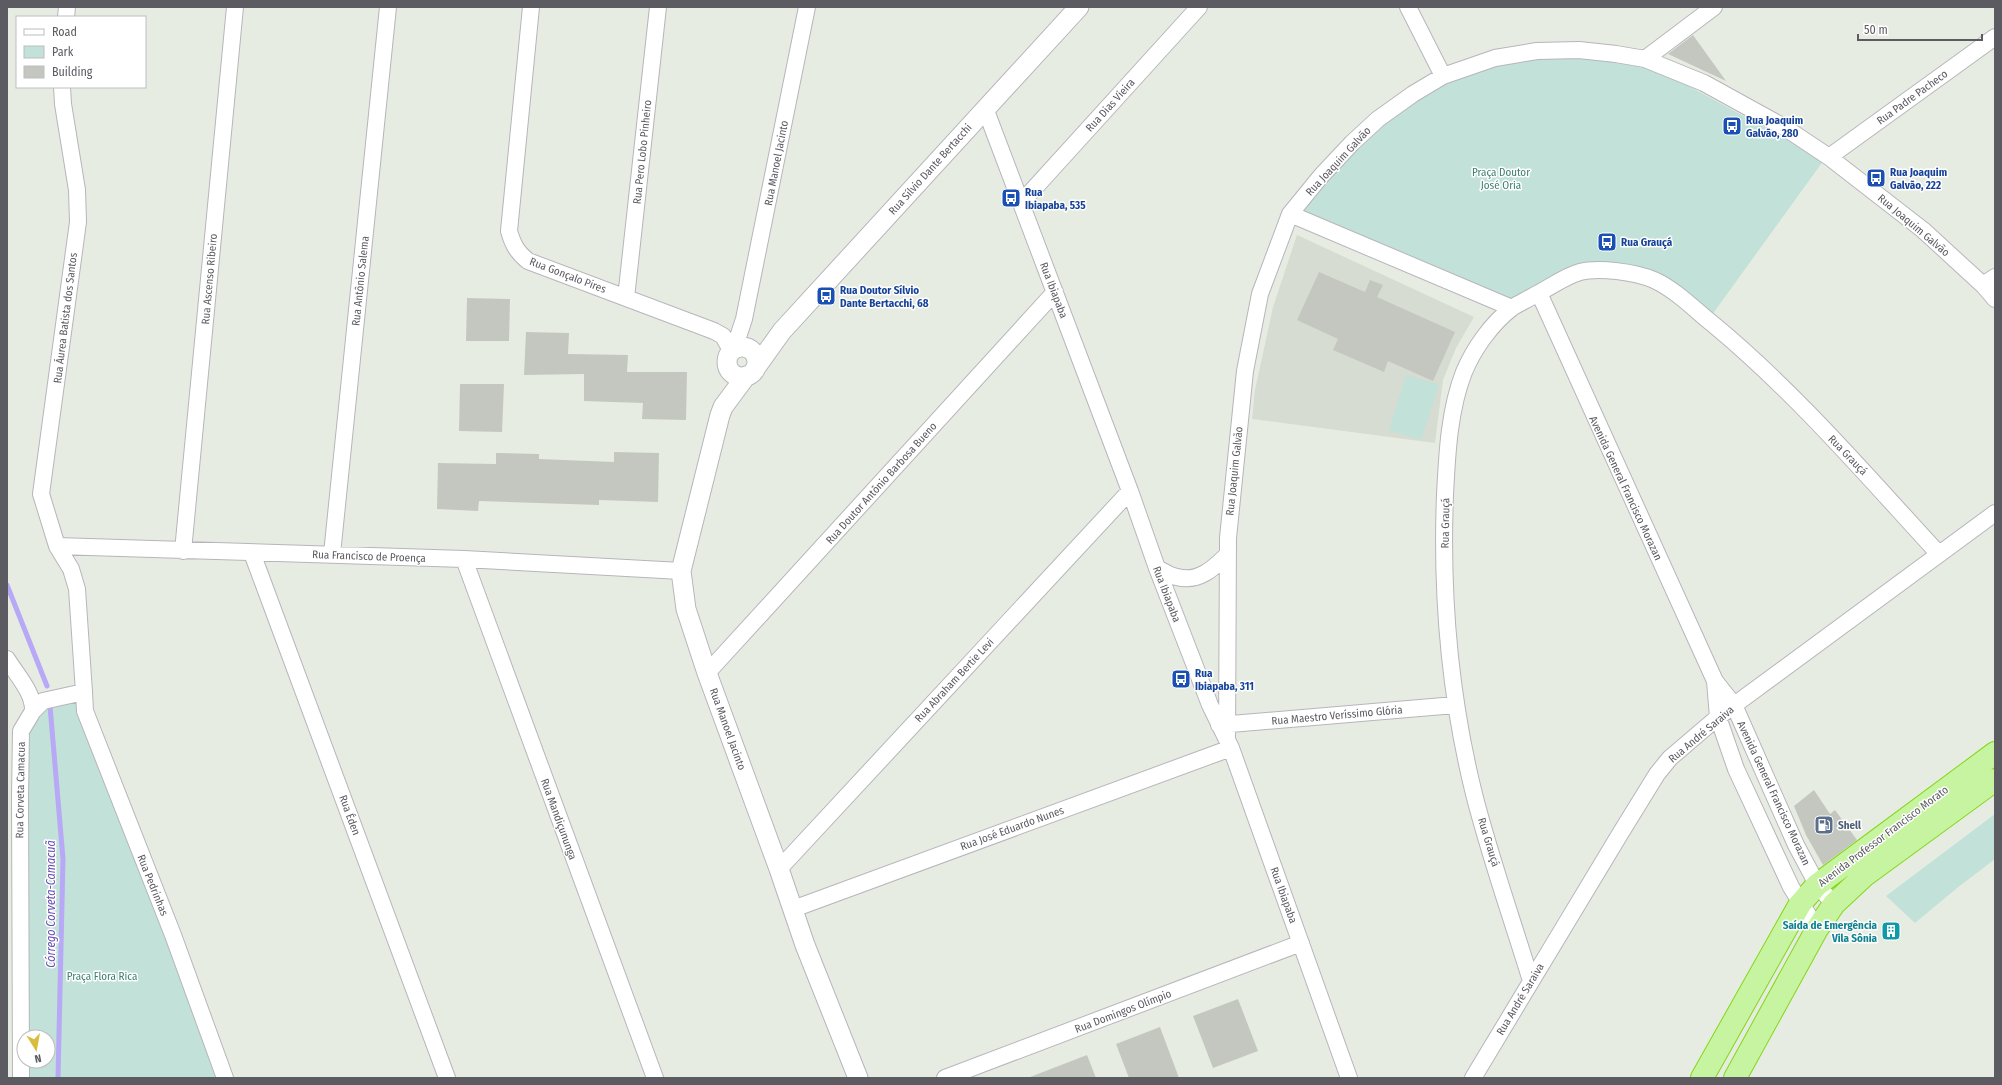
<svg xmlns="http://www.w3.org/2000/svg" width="2002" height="1085" font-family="'Fira Sans Condensed',sans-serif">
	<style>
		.education { fill: #d6dcd1 }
		.green { fill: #c1e1d9; fill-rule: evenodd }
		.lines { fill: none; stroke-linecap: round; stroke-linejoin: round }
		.stream { stroke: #b7a9f6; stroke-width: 5 }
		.building { fill: #c4c7bf }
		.minor-casing { stroke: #b7b5bc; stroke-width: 18 }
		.tertiary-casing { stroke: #b7b5bc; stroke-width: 21 }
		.trunk-casing { stroke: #83d717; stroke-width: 24 }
		.minor { stroke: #fff; stroke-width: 16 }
		.tertiary { stroke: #fff; stroke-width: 19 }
		.trunk { stroke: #c7f4a0; stroke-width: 22 }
		.labels { text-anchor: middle; stroke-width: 3; stroke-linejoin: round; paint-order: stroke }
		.street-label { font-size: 11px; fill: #5d5b62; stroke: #fff }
		.transit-label { font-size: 11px; font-weight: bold; fill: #164399; stroke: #fff; text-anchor: start }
		.park-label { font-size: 11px; fill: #3d7f71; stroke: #fff }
		.service-label { font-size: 11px; font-weight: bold; fill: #4e5e75; stroke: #fff; text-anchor: start }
		.culture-label { font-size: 11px; font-weight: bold; fill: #0d838f; stroke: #fff; text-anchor: end }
		.water-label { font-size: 12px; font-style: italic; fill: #6a4eb6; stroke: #fff }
	</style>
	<rect width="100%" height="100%" fill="#e7ece3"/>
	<!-- education -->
	<path class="education" d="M 1297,235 L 1474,317 L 1456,348 L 1443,380 L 1435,443 L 1252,419 L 1255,390 L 1273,307 Z"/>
	<!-- green -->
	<path class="green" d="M 1552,52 L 1643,61 L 1824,160 L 1709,319 L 1687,300 L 1597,268 L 1512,307 L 1292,215 L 1380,118 L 1443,78 Z
		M 1406,375 L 1439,385 L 1421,440 L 1389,430 Z
		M 84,692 L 225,1078 L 21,1078 L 21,731 L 33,711 ZM 24,1037 L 48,1037 L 48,1061 L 24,1061 Z
		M 1995,814 L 1995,859 L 1957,888 L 1915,923 L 1886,896 Z"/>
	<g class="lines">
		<!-- stream -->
		<path class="stream" d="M 7,585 L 47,686
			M 50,706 L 63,859 L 58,1078"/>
	</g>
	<!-- building -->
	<path class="building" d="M 1693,35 L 1726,81 L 1668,54 Z
		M 1319,272 L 1365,292 L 1370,280 L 1383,285 L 1377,297 L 1455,332 L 1433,381 L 1388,361 L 1384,372 L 1333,350 L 1338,339 L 1297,320 Z
		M 467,298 L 510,299 L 509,341 L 466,341 Z
		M 526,332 L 569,333 L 568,354 L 628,355 L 627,372 L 687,372 L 686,420 L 642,419 L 643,403 L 584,401 L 584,374 L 524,375 Z
		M 460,384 L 504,384 L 502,432 L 459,431 Z
		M 614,452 L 659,453 L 658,502 L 599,500 L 599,505 L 479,501 L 478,511 L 437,509 L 438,463 L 496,464 L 496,453 L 539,454 L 539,459 L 614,462 Z
		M 1814,790 L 1830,814 L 1835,810 L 1857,840 L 1823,865 L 1806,835 L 1794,806 Z
		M 1238,999 L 1258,1051 L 1213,1068 L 1193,1016 Z
		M 1160,1027 L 1179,1078 L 1129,1078 L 1116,1044 Z
		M 1087,1055 L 1096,1078 L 1031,1078 L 1030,1077 Z"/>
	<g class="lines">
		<!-- minor casing -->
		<g class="minor-casing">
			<path id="minor" d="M 531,7 L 509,231 C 513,245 517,252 528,261 L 714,331 L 723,336 L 732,352
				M 1408,7 L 1443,76
				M 66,17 L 67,7
				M 1645,59 L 1714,7
				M 985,108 L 1130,491 L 1157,568 L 1210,705 L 1231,748 L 1349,1078
				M 1829,157 L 1995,37
				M 1021,203 L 1199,7
				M 1290,214 L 1512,308
				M 1983,285 L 1995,277
				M 1539,293 L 1715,681 L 1734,705 L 1796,845 L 1811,873 L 1817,885 L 1834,904
				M 626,298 L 658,7
				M 734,349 L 744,319 L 807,7
				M 57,546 L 464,559 L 681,571
				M 183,551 L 235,7
				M 252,553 L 447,1078
				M 332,554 L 388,7
				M 464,559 L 655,1078
				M 1157,568 C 1163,571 1170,576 1177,577 C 1198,583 1214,568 1227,555
				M 7,659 C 16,674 34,693 33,711
				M 707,673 L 1055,292
				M 1715,681 L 1718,717 L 1736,769 L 1791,887 L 1817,929
				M 84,692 L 85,711 L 173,935 L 225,1078
				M 1219,725 L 1455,705
				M 1227,737 L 1228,538 L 1245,371 L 1260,294 L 1290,214 L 1321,176 L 1352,143 L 1378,119 L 1413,94 L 1443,76 L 1495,58 L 1537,51 L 1579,50 L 1616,54 L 1645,59 L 1704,83 L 1784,127 L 1829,157 L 1923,230 L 1983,285 L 1995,299
				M 779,869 L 1130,491
				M 793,909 L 1231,748
				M 1531,981 C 1512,919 1490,857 1474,794 C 1450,697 1441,596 1445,495 C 1447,455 1449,410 1464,372 C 1474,348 1492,323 1513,307 C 1520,303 1528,299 1535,295 C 1549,288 1565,276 1580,272 C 1599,267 1635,272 1654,280 C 1676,290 1695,310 1714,325 C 1796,393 1866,475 1938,553
				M 21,1078 L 20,797 L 21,731 L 33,711 L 43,701 L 84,692 L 77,589 L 71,569 L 57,546 L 41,494 L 78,222 L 77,190 L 63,104 L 62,87
				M 945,1078 L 1301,943
				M 1473,1078 L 1620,834 L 1657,774 L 1670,758 L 1718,717 L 1995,513"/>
		</g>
		<!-- tertiary casing -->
		<g class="tertiary-casing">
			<path id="tertiary" d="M727 362a15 15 0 1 1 30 0a15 15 0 1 1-30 0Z
				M 757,366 L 782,331 L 1079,7
				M 746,376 L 723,407 L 720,415 L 681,571 L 686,609 L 707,673 L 779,869 L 805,945 L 858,1078"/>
		</g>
		<!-- trunk casing -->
		<g class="trunk-casing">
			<path id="trunk" d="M 1702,1078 L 1800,904 L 1817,885 L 1995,753
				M 1735,1078 L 1817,929 L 1834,904 L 1865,875 L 1995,780"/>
		</g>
		<!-- minor -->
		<use href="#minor" class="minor"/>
		<!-- tertiary -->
		<use href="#tertiary" class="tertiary"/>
		<!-- trunk -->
		<use href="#trunk" class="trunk"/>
	</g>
	<!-- icons -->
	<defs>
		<g id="bus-square" transform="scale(1)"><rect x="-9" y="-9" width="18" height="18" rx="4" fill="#1a4fb4" stroke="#fff"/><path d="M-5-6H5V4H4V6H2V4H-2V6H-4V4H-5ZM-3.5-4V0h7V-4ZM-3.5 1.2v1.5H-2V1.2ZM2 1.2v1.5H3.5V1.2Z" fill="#fff"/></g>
		<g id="fuel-square" transform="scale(1)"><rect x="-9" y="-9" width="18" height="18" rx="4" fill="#5c6f8a" stroke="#fff"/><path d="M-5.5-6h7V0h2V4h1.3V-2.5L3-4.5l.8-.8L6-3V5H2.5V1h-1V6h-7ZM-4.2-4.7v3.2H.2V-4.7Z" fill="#fff"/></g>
		<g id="building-square" transform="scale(1)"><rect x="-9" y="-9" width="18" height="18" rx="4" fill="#0f9aa8" stroke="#fff"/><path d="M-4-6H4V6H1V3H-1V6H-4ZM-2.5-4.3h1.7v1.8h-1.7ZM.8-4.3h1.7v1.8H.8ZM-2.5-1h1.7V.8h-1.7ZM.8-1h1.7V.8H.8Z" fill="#fff"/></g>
	</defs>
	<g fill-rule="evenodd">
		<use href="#bus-square" x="1732" y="126"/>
		<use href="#bus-square" x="1876" y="178"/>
		<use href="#bus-square" x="1011" y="198"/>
		<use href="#bus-square" x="1607" y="242"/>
		<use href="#bus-square" x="826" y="296"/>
		<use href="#bus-square" x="1181" y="679"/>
		<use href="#fuel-square" x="1824" y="825"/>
		<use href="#building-square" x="1891" y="931"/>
	</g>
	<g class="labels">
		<!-- street labels -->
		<g class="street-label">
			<text transform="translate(1912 97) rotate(-36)" y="4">Rua Padre Pacheco</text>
			<text transform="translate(1110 105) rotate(-48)" y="4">Rua Dias Vieira</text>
			<text transform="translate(642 152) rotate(-84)" y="4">Rua Pero Lobo Pinheiro</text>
			<text transform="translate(1338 161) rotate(-47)" y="4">Rua Joaquim Galvão</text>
			<text transform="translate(776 163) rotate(-79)" y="4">Rua Manoel Jacinto</text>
			<text transform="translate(930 169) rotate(-48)" y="4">Rua Sílvio Dante Bertacchi</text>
			<text transform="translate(1914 225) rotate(40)" y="4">Rua Joaquim Galvão</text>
			<text transform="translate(568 275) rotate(21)" y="4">Rua Gonçalo Pires</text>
			<text transform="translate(209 279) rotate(-85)" y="4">Rua Ascenso Ribeiro</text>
			<text transform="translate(360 281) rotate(-84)" y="4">Rua Antônio Salema</text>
			<text transform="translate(1054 290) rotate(69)" y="4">Rua Ibiapaba</text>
			<text transform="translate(65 318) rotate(-83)" y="4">Rua Áurea Batista dos Santos</text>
			<text transform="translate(1848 455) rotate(46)" y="4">Rua Grauçá</text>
			<text transform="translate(1234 471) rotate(-84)" y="4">Rua Joaquim Galvão</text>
			<text transform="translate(881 483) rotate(-48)" y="4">Rua Doutor Antônio Barbosa Bueno</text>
			<text transform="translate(1626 488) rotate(65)" y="4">Avenida General Francisco Morazan</text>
			<text transform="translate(1445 523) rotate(-89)" y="4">Rua Grauçá</text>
			<text transform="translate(369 556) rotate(2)" y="4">Rua Francisco de Proença</text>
			<text transform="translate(1167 594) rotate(69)" y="4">Rua Ibiapaba</text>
			<text transform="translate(954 680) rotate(-47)" y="4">Rua Abraham Bertie Levi</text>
			<text transform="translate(1337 715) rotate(-5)" y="4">Rua Maestro Veríssimo Glória</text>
			<text transform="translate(728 729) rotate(70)" y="4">Rua Manoel Jacinto</text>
			<text transform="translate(1701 734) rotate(-40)" y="4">Rua André Saraiva</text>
			<text transform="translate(20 790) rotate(-89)" y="4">Rua Corveta Camacua</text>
			<text transform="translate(1774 793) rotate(65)" y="4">Avenida General Francisco Morazan</text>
			<text transform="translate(350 815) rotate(70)" y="4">Rua Éden</text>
			<text transform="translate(559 819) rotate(70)" y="4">Rua Mandiçununga</text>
			<text transform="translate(1012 828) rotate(-20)" y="4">Rua José Eduardo Nunes</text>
			<text transform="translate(1883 836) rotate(-37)" y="4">Avenida Professor Francisco Morato</text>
			<text transform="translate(1489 842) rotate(73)" y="4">Rua Grauçá</text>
			<text transform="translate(153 885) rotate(68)" y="4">Rua Pedrinhas</text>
			<text transform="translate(1284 895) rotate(70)" y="4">Rua Ibiapaba</text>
			<text transform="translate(1520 999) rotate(-59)" y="4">Rua André Saraiva</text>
			<text transform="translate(1123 1011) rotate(-21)" y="4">Rua Domingos Olímpio</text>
		</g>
		<!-- transit labels -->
		<g class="transit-label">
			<text x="1746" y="124">Rua Joaquim<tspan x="1746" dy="13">Galvão, 280</tspan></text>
			<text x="1890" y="176">Rua Joaquim<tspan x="1890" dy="13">Galvão, 222</tspan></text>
			<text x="1025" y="196">Rua<tspan x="1025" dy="13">Ibiapaba, 535</tspan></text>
			<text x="1621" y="246">Rua Grauçá</text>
			<text x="840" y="294">Rua Doutor Sílvio<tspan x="840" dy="13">Dante Bertacchi, 68</tspan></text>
			<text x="1195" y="677">Rua<tspan x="1195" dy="13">Ibiapaba, 311</tspan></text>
		</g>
		<!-- park labels -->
		<g class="park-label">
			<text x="1501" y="176">Praça Doutor<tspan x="1501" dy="13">José Oria</tspan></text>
			<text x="102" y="980">Praça Flora Rica</text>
		</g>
		<!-- service labels -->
		<g class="service-label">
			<text x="1838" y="829">Shell</text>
		</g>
		<!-- culture labels -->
		<g class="culture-label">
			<text x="1877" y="929">Saída de Emergência<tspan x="1877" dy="13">Vila Sônia</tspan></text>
		</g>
		<!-- water labels -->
		<g class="water-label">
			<text transform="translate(51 904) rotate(-90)" y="4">Córrego Corveta-Camacuã</text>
		</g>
	</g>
	<!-- border -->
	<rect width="2002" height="1085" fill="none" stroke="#5d5b62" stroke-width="16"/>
	<!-- legend -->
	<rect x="16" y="16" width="130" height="72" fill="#ffffff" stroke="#bebdc0"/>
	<rect x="24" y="29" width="20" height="6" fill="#ffffff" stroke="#bebdc0"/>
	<text x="52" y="36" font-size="12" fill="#5d5b62">Road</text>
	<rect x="24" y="46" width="20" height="12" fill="#c1e1d9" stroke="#bebdc0"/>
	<text x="52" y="56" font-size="12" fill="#5d5b62">Park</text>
	<rect x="24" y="66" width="20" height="12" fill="#c4c7bf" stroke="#bebdc0"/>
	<text x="52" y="76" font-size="12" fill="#5d5b62">Building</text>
	<!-- north arrow -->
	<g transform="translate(36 1049) rotate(169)"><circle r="19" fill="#ffffff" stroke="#bebdc0"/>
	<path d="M0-3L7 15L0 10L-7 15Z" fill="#d7bc3e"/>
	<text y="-6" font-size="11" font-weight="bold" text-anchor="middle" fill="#5d5b62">N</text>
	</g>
	<!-- scale -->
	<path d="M1858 34v6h124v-6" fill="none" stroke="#5d5b62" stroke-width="2"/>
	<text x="1864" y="34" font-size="12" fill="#5d5b62" stroke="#ffffff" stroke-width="3" paint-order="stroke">50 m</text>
</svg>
